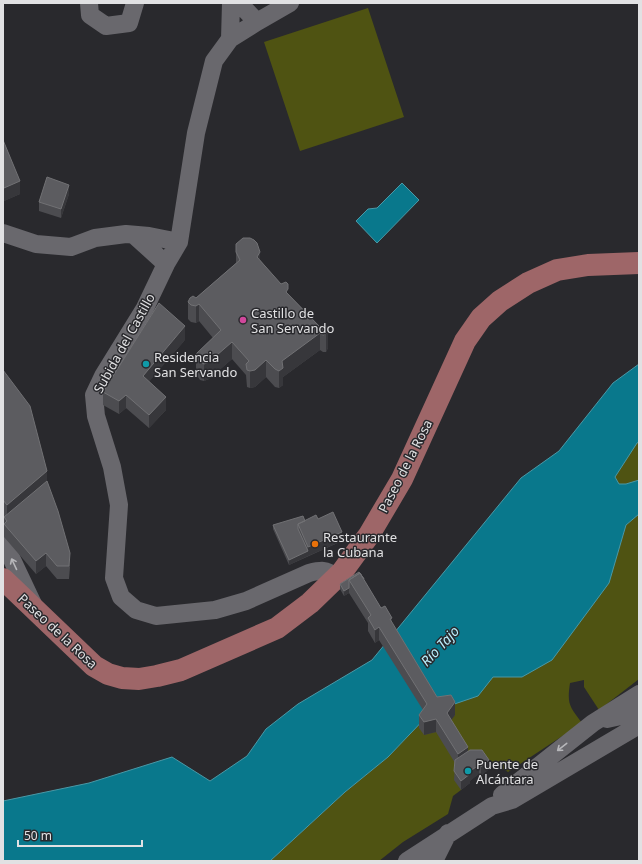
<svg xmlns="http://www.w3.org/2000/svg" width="642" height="864" font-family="'Noto Sans',sans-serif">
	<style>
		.green { fill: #4f5312 }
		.water { fill: #09788c; stroke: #4a98a6 }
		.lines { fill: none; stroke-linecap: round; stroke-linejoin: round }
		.minor { stroke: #69686d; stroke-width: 18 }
		.major { stroke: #9e6668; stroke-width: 22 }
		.wall { fill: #4c4c50 }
		.shaded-wall { fill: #37373b }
		.building { fill: #5c5c60; stroke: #717174 }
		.oneway { stroke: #b7b7ba }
		.hotel-dot { fill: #d1479c; stroke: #29292d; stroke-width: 1.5 }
		.culture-dot { fill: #0f9aa8; stroke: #29292d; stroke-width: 1.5 }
		.food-dot { fill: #e8710a; stroke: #29292d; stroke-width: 1.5 }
		.labels { text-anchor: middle; stroke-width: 3; stroke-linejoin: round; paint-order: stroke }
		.poi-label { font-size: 13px; fill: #e1e1e3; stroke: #29292d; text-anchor: start }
		.street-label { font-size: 13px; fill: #e1e1e3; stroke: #29292d }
		.water-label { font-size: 14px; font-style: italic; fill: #b9effd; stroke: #29292d }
	</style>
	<rect width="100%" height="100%" fill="#29292d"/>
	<!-- green -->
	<path class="green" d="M 368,8 L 404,117 L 300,151 L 264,42 Z
		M 637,442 L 639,442 L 639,480 L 626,484 L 619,484 L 615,477 Z
		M 639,514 L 639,679 L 599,710 L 584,687 L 584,680 L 570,683 C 567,704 569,706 582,723 L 508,772 L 490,760 L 482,759 L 461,790 L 453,796 L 448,814 L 403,842 L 379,861 L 270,861 L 345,792 L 388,757 L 431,712 L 478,696 L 493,676 L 522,677 L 619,549 L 626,525 Z"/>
	<!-- water -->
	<path class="water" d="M 402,183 L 419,200 L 377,243 L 356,221 L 368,209 L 377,208 Z
		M 639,364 L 639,442 L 637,443 L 615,477 L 619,484 L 626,484 L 639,480 L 639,514 L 626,525 L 609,583 L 552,660 L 522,677 L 493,677 L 478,696 L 431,712 L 388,757 L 345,792 L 270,861 L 3,861 L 3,801 L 89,783 L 172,757 L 210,781 L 247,756 L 266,729 L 298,704 L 372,660 L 521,478 L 559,451 L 613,383 Z"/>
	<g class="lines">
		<!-- minor -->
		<path class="minor" d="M 89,3 L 90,15 L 106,26 L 129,23 L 135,3
			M 239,3 L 257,22
			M 290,3 L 257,22 L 230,39 L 214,61 L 196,133 L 179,242 L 166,264 L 145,308 L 103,376 L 94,395 L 96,416 L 112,467 L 119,505 L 114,578 L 121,597 L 136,610 L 156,616 L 215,610 L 246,601 L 309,573 C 321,570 326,569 336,577
			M 230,39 L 231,3
			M 3,233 L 36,244 L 71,247 L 95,238 L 126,234 L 149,236 L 179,242
			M 134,235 L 166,264
			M 3,544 L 7,549 L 33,604
			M 607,719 L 639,712
			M 502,795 L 593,723 L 639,694
			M 407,861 L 492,806 L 512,800 L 639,725
			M 434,861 L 448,833"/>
		<!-- major -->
		<path class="major" d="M 3,579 L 94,666 L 108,674 L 122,678 L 139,679 L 157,676 L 181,670 L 277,628 L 310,603 L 342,572 L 369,535 L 402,479 L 465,341 L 481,318 L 500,301 L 528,283 L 557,270 L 588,265 L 639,263"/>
	</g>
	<!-- wall -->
	<path class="wall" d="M 3,140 L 20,194 L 4,201 L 3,198 Z
		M 69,194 L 61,218 L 39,211 L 39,202 Z
		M 236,244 L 260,260 L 288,294 L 320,327 L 327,327 L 328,348 L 326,352 L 323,352 L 320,350 L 283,377 L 283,385 L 279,388 L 275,387 L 266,377 L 255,387 L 250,388 L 247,387 L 246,375 L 232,359 L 209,379 L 204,381 L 200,380 L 196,374 L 196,354 L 213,338 L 199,321 L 196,323 L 191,322 L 188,319 L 188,302 L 196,298 L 236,263 Z
		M 185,340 L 149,381 L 166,410 L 149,428 L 126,408 L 119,414 L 103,405 L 103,392 Z
		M 3,370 L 47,481 L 70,567 L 69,579 L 57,579 L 46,566 L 36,574 L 4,537 L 4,526 L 3,524 Z
		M 318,519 L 342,541 L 289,565 L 273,529 L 273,525 Z
		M 359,572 L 381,608 L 392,624 L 437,697 L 455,715 L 451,720 L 468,751 L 489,769 L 481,776 L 479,774 L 473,778 L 470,781 L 470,783 L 461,790 L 454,780 L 455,763 L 436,732 L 424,735 L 419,728 L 419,715 L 423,710 L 379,640 L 375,643 L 368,631 L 368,623 L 349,593 L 344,596 L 340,589 L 340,584 Z"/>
	<!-- shaded-wall -->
	<path class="shaded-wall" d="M 20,181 L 20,194 L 4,201 L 4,188 Z
		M 69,185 L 69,194 L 61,218 L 61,209 Z
		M 260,252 L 260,269 L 257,257 Z
		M 199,304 L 199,321 L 196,323 L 196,306 Z
		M 185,326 L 185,340 L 143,389 L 143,376 Z
		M 328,331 L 328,348 L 326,352 L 326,334 Z
		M 320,333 L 320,350 L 283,377 L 283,385 L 279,388 L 279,371 L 282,361 Z
		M 232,342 L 232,359 L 209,379 L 204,381 L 204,364 Z
		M 266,360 L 266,377 L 255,387 L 250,388 L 250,371 Z
		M 126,395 L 126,408 L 119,414 L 119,401 Z
		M 166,397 L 166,410 L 149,428 L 149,415 Z
		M 47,471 L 47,495 L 7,521 L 7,505 Z
		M 342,532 L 342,541 L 308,556 L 308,547 Z
		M 308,551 L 308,556 L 289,565 L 289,560 Z
		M 46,553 L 46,566 L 36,574 L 36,561 Z
		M 349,588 L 349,593 L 344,596 L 344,591 Z
		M 392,618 L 392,631 L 390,619 Z
		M 379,627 L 379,640 L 375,643 L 375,630 Z
		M 455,702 L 455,715 L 447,726 L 447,713 Z
		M 436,719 L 436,732 L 424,735 L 424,722 Z
		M 468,747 L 468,760 L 458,768 L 458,754 Z
		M 489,760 L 489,769 L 481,776 L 481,767 Z
		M 479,765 L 479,774 L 470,781 L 470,783 L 461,790 L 461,781 L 469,773 Z"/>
	<!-- building -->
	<path class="building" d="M 3,140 L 20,181 L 4,188 L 3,185 Z
		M 47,177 L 69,185 L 61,209 L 39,202 Z
		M 243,238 L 250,238 L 254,240 L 257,243 L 260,252 L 257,257 L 281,284 L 286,282 L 288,284 L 288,289 L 286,292 L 320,327 L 323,325 L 327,327 L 328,331 L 326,334 L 323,335 L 320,333 L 282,361 L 283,368 L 279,371 L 275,369 L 266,360 L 255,370 L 250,371 L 247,370 L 246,364 L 249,361 L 232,342 L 209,362 L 204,364 L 200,362 L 196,356 L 196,354 L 221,330 L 199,304 L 196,306 L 191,305 L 188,302 L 190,298 L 193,296 L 196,298 L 240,260 L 236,252 L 236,244 Z
		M 159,303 L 185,326 L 143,376 L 166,397 L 149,415 L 126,395 L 119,401 L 103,392 Z
		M 3,370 L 30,406 L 47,471 L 7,505 L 3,500 Z
		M 47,481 L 58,511 L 70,553 L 69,566 L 57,566 L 46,553 L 36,561 L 4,524 L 7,521 L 4,517 Z
		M 333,512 L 342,532 L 308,547 L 298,524 L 316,515 L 318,519 Z
		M 303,516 L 305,521 L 298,524 L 298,529 L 308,551 L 289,560 L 273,525 Z
		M 359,572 L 364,579 L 360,573 L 349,580 L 349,588 L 344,591 L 340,584 Z
		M 360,573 L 381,608 L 385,606 L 392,618 L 390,619 L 437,697 L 451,695 L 455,702 L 447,713 L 468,747 L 458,754 L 436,719 L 424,722 L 419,715 L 427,704 L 379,627 L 375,630 L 368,618 L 371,615 L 349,580 Z
		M 470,750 L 482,750 L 489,760 L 481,767 L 479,765 L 473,769 L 469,773 L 470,774 L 461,781 L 454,771 L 455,760 Z"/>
	<!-- one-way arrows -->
	<defs><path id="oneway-shaft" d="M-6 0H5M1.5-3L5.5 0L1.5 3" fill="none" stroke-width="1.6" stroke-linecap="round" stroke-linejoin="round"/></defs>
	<g class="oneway">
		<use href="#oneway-shaft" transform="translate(14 564) rotate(-115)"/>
		<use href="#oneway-shaft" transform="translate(562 747) rotate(142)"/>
	</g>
	<!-- markers -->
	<circle class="hotel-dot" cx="243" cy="320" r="4"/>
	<g class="culture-dot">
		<circle cx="146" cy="364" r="4"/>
		<circle cx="468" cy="771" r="4"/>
	</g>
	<circle class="food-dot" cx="315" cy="544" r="4"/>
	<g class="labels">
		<!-- poi labels -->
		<g class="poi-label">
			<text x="251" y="318">Castillo de<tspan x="251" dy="15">San Servando</tspan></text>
			<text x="154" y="362">Residencia<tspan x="154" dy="15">San Servando</tspan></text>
			<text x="323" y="542">Restaurante<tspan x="323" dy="15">la Cubana</tspan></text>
			<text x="476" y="769">Puente de<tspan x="476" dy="15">Alcántara</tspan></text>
		</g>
		<!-- street labels -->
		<g class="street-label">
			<text transform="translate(124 343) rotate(-61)" y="5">Subida del Castillo</text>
			<text transform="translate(405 466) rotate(-63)" y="5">Paseo de la Rosa</text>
			<text transform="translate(58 631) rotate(43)" y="5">Paseo de la Rosa</text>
		</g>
		<!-- water labels -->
		<g class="water-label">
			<text transform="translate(440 646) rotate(-47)" y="5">Río Tajo</text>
		</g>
	</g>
	<!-- border -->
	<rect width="642" height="864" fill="none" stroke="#e1e1e3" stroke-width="8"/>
	<!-- scale -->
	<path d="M18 840v6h124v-6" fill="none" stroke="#e1e1e3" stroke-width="2"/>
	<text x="24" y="840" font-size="12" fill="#e1e1e3" stroke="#29292d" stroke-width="3" paint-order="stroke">50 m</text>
</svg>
